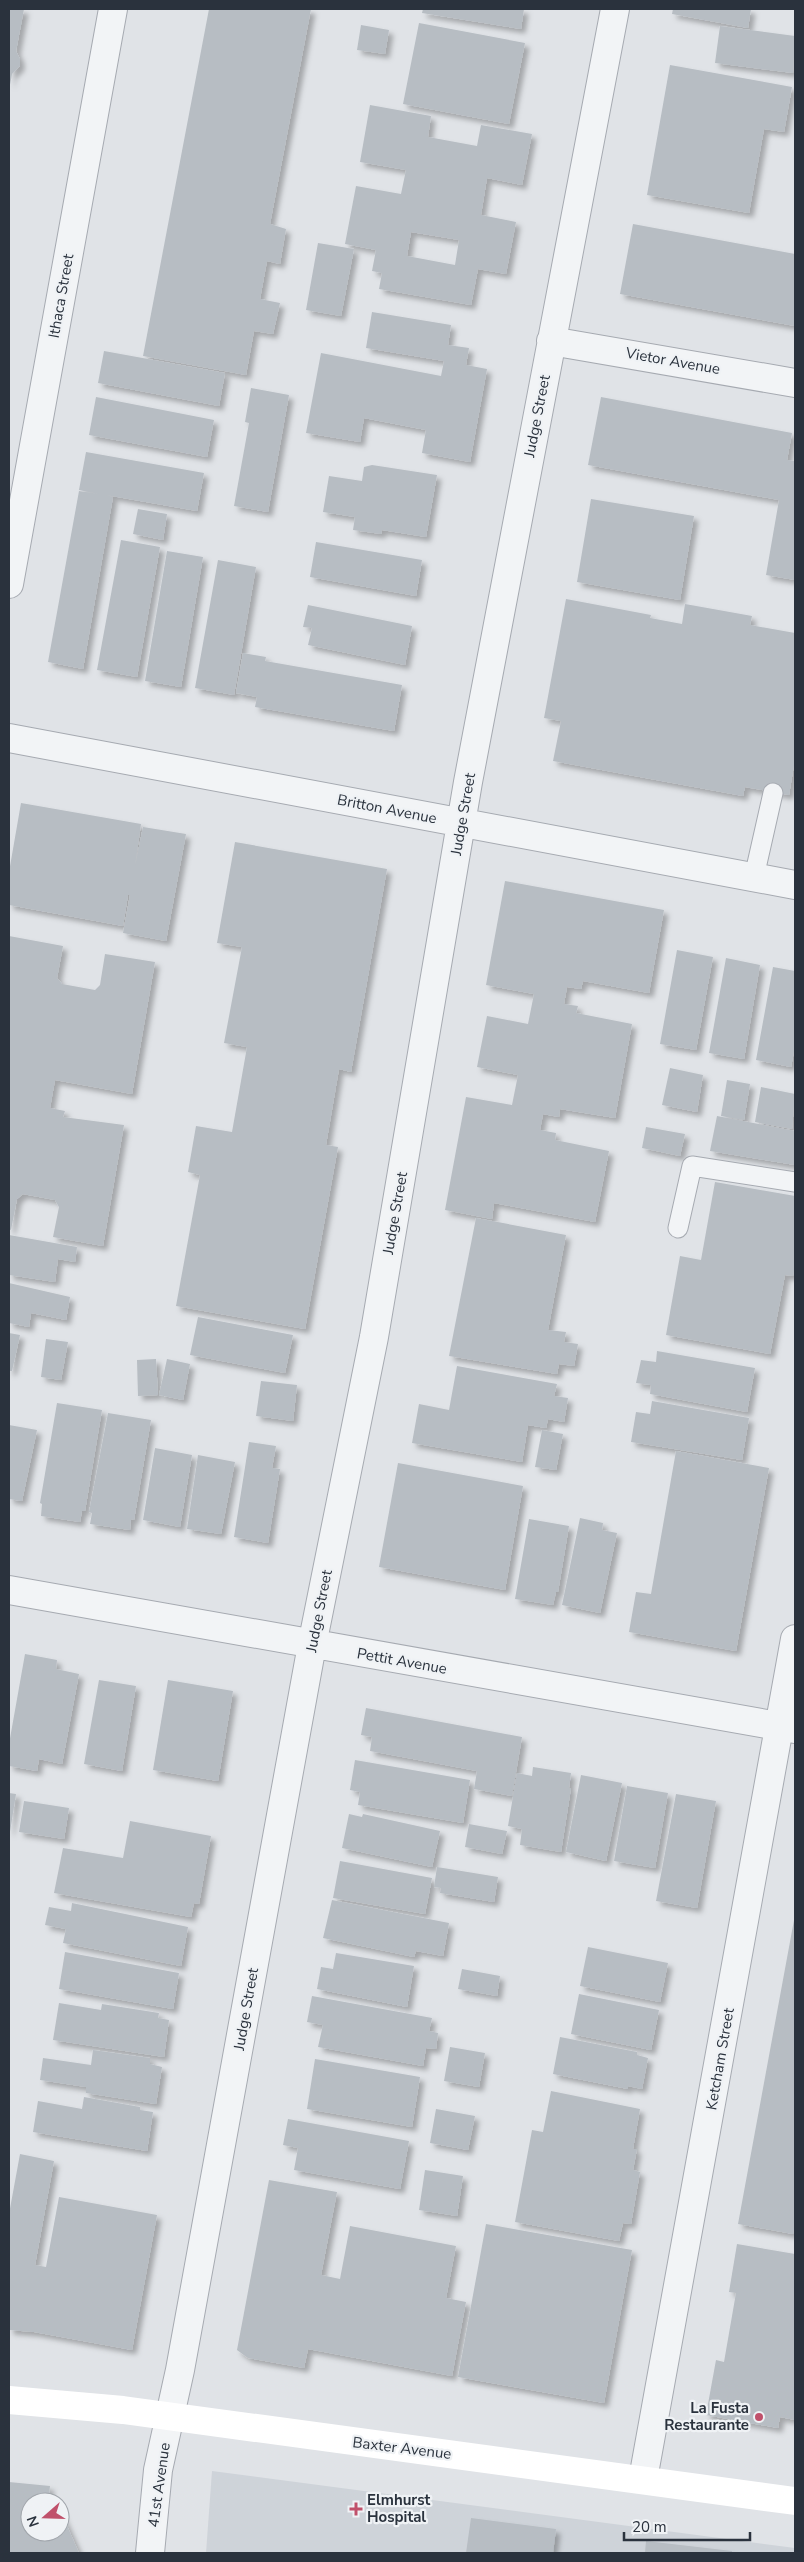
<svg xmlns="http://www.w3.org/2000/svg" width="804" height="2562" font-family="'Nunito Sans',sans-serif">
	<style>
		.built { fill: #ced3d9 }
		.building { fill: #b7bdc3; fill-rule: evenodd; filter: url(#shadow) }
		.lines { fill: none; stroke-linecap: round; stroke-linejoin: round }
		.lane-casing { stroke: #a6aab1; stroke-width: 21 }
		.street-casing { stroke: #a6aab1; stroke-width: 30 }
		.lane { stroke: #f2f4f6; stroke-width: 19 }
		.street { stroke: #f2f4f6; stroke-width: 28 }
		.secondary { stroke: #fff; stroke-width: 28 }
		.poi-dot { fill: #c0516b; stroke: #eff2f5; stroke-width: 2 }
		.labels { text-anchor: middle; stroke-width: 4.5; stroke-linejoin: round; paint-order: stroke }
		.street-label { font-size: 15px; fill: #2a323d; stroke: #eff2f5 }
		.poi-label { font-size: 15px; font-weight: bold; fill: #2a323d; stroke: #eff2f5; text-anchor: end }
	</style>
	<defs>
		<filter id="shadow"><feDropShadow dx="4.5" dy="4.5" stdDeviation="2.5" flood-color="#0004"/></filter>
	</defs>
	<rect width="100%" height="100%" fill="#e0e3e7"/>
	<!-- built -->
	<path class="built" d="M 212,2471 L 795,2548 L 795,2553 L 206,2553 Z"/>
	<!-- building -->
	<path class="building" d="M 9,9 L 24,9 L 16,51 L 20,59 L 20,66 L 12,74 L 10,85 Z
		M 209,9 L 311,9 L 270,224 L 286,229 L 280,264 L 267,261 L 260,299 L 280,303 L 273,334 L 254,331 L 246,375 L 143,356 Z
		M 423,9 L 524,9 L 521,29 L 422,13 Z
		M 673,9 L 751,9 L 748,28 L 672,14 Z
		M 419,23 L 525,43 L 509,124 L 403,104 Z
		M 361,25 L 389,30 L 385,54 L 357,50 Z
		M 720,26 L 795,36 L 793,73 L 715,63 Z
		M 670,65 L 792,87 L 784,132 L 764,129 L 749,213 L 647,195 Z
		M 370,105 L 431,116 L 428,137 L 477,146 L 481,125 L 532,134 L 522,185 L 487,178 L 481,215 L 516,222 L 506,274 L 478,269 L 471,305 L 379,289 L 382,273 L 372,271 L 376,250 L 345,244 L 356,186 L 401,194 L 406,170 L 360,162 ZM 411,232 L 459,240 L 455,265 L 407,256 Z
		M 633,224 L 795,254 L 795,326 L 620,294 Z
		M 318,243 L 354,249 L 341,316 L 306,310 Z
		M 372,312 L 451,325 L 448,345 L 469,348 L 466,365 L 487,369 L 470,462 L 422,453 L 426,430 L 364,418 L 360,442 L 306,433 L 321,353 L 441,376 L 444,361 L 366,348 Z
		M 104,351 L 225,373 L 219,406 L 98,383 Z
		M 251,388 L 289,395 L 268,512 L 234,506 L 249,423 L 245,422 Z
		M 96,397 L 214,420 L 207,457 L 89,435 Z
		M 601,397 L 792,433 L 787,460 L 795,461 L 795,580 L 766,575 L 779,500 L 588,465 Z
		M 86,452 L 204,473 L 197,511 L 106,495 L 113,497 L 83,669 L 48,662 L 79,491 L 99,494 L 79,490 Z
		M 372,465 L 437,475 L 426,537 L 382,530 L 381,534 L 353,530 L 355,517 L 323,512 L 329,476 L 362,481 L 364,467 Z
		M 591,499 L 694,516 L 680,600 L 577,582 Z
		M 138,509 L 167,514 L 163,540 L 133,534 Z
		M 121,540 L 160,547 L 137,677 L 97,670 Z
		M 316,542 L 422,560 L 416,596 L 310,577 Z
		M 167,551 L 203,557 L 181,687 L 145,681 Z
		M 218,560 L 256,567 L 234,695 L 195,688 Z
		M 566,599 L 651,615 L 650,618 L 682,624 L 685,604 L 752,616 L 750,625 L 795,633 L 795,759 L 789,795 L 745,787 L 743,796 L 553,761 L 561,721 L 544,718 Z
		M 308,605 L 412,626 L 405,665 L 308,645 L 312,628 L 303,627 Z
		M 243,653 L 266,657 L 265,661 L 402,685 L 394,731 L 255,707 L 257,697 L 236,693 Z
		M 21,803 L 141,824 L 135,866 L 143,827 L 186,834 L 166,941 L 123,933 L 130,895 L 128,895 L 123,926 L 9,905 L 9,872 Z
		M 235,842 L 387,869 L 351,1072 L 339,1069 L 326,1145 L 338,1147 L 305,1329 L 176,1306 L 200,1175 L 188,1172 L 196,1126 L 232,1132 L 247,1047 L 224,1043 L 242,947 L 217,943 Z
		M 505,881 L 664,910 L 649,993 L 583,981 L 581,989 L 567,987 L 564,1004 L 578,1006 L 576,1013 L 632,1024 L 615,1118 L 560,1109 L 559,1117 L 543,1114 L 540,1130 L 556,1133 L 555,1140 L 609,1151 L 595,1222 L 494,1203 L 492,1219 L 445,1210 L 466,1097 L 512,1105 L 518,1075 L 477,1067 L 487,1016 L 528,1024 L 534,994 L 486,985 Z
		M 9,936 L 63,946 L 57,978 L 62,984 L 95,990 L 100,985 L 105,954 L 155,962 L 132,1094 L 55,1080 L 50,1108 L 65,1111 L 63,1117 L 124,1125 L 103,1246 L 53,1237 L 59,1207 L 55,1200 L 23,1194 L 17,1199 L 11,1230 L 9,1229 Z
		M 677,950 L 713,957 L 696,1050 L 660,1044 Z
		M 726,958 L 760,965 L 744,1059 L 709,1053 Z
		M 773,967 L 795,971 L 795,1046 L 791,1067 L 756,1060 Z
		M 670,1068 L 703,1075 L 697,1112 L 662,1105 Z
		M 727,1080 L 750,1084 L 744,1120 L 721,1116 Z
		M 761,1087 L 795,1094 L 792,1129 L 755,1122 Z
		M 717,1116 L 795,1131 L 795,1165 L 710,1151 Z
		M 646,1127 L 685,1134 L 680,1156 L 642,1148 Z
		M 715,1182 L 795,1196 L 795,1264 L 793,1276 L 785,1275 L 770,1354 L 666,1335 L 680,1256 L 701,1260 Z
		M 476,1218 L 566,1235 L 548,1330 L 566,1332 L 564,1342 L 578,1344 L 574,1366 L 559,1364 L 557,1374 L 449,1356 Z
		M 9,1235 L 77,1247 L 75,1262 L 58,1259 L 55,1282 L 9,1275 Z
		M 9,1283 L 70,1297 L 66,1320 L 31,1313 L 29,1327 L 9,1323 Z
		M 198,1317 L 293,1335 L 285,1373 L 190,1355 Z
		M 9,1333 L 20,1335 L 12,1371 L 9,1371 Z
		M 46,1339 L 68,1342 L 61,1380 L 41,1377 Z
		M 657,1351 L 755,1368 L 747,1412 L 650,1394 L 651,1385 L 636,1383 L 641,1360 L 656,1362 Z
		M 156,1359 L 158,1395 L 138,1396 L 137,1360 Z
		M 167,1359 L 190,1364 L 183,1400 L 159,1395 Z
		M 457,1366 L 557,1384 L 554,1396 L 568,1398 L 564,1422 L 548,1419 L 546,1428 L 528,1425 L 522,1462 L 412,1443 L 419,1404 L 449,1410 Z
		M 261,1381 L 297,1385 L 293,1421 L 256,1416 Z
		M 652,1401 L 749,1418 L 742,1460 L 631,1442 L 636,1412 L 650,1414 Z
		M 57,1403 L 102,1410 L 85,1511 L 82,1511 L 80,1522 L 41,1516 L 42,1504 L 40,1503 Z
		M 108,1413 L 151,1420 L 134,1520 L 131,1519 L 130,1530 L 90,1524 L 92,1513 L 89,1512 Z
		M 9,1425 L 37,1430 L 22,1501 L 9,1499 Z
		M 542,1430 L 563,1434 L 556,1470 L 535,1467 Z
		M 249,1442 L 276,1446 L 272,1468 L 280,1469 L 268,1543 L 234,1537 Z
		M 155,1448 L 192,1455 L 180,1527 L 143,1520 Z
		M 676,1451 L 769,1468 L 736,1651 L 629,1632 L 636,1592 L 651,1594 Z
		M 198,1455 L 235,1462 L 221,1534 L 187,1529 Z
		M 398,1463 L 523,1486 L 505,1590 L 379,1567 Z
		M 580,1518 L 603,1523 L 602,1530 L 617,1533 L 600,1613 L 562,1605 Z
		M 529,1519 L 569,1526 L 558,1592 L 556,1592 L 553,1605 L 515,1599 Z
		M 25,1654 L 57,1660 L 56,1669 L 79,1674 L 62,1764 L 39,1759 L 37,1771 L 9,1766 L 9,1744 Z
		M 99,1680 L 136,1686 L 122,1771 L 84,1764 Z
		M 168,1680 L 233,1691 L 218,1781 L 153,1770 Z
		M 366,1708 L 522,1737 L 512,1796 L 474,1789 L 477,1771 L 370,1751 L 372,1737 L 361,1735 Z
		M 355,1760 L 470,1780 L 463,1823 L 358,1805 L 360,1792 L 350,1790 Z
		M 533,1767 L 571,1773 L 569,1788 L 571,1788 L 561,1852 L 520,1845 L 522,1829 L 508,1826 L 517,1773 L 532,1776 Z
		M 581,1775 L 622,1783 L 606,1861 L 566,1852 Z
		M 627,1786 L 668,1793 L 655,1868 L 614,1861 Z
		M 9,1793 L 16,1794 L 10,1832 L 9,1831 Z
		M 676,1794 L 716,1801 L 697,1908 L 656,1901 Z
		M 24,1801 L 69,1808 L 64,1839 L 19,1832 Z
		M 349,1814 L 362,1817 L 363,1814 L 440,1831 L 432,1867 L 342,1848 Z
		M 130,1821 L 211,1836 L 199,1904 L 194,1903 L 191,1917 L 54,1893 L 63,1848 L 123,1858 Z
		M 469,1824 L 507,1831 L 502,1854 L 465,1847 Z
		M 340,1861 L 432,1878 L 425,1914 L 333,1898 Z
		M 437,1867 L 498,1877 L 494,1902 L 440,1893 L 441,1888 L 434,1887 Z
		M 332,1900 L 449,1923 L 443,1956 L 416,1951 L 414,1957 L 323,1938 Z
		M 72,1903 L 188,1927 L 181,1966 L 63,1943 L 66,1929 L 45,1925 L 49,1907 L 71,1911 Z
		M 794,1920 L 795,2222 L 793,2234 L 738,2224 Z
		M 588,1947 L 668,1963 L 660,2002 L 580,1986 Z
		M 65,1952 L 179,1973 L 173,2009 L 59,1989 Z
		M 336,1953 L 414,1966 L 407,2007 L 317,1989 L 321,1967 L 333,1969 Z
		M 462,1969 L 500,1976 L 497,1996 L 458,1989 Z
		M 579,1994 L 659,2010 L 651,2050 L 571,2034 Z
		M 312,1996 L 432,2018 L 429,2031 L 438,2033 L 436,2049 L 426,2048 L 423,2066 L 318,2047 L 323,2025 L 307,2022 Z
		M 59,2003 L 101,2010 L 102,2004 L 159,2013 L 158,2018 L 169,2020 L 164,2057 L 53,2040 Z
		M 560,2037 L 637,2052 L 637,2055 L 648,2058 L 642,2089 L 628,2086 L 628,2089 L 553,2074 Z
		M 450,2047 L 485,2053 L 479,2087 L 444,2081 Z
		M 93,2050 L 150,2058 L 150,2064 L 162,2067 L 156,2104 L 86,2093 L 86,2087 L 40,2080 L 43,2058 L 91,2065 Z
		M 315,2059 L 420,2077 L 412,2127 L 307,2109 Z
		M 551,2091 L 640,2109 L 633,2149 L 637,2149 L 633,2170 L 640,2172 L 631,2224 L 623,2223 L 619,2241 L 515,2222 L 532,2130 L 543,2132 Z
		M 84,2097 L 140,2107 L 140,2110 L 153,2112 L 147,2151 L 33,2132 L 38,2101 L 82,2109 Z
		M 436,2109 L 475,2116 L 468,2150 L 430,2143 Z
		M 288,2119 L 409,2141 L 400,2189 L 294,2170 L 298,2148 L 283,2145 Z
		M 20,2154 L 54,2161 L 35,2265 L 46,2267 L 59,2197 L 157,2215 L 132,2350 L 34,2332 L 9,2330 L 9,2214 Z
		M 425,2170 L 463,2176 L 457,2216 L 419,2210 Z
		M 269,2180 L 337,2192 L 321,2275 L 340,2279 L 350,2226 L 456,2246 L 446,2298 L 466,2302 L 452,2376 L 308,2349 L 304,2368 L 248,2358 L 237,2350 Z
		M 486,2224 L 632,2250 L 604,2403 L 458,2377 Z
		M 737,2244 L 795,2254 L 795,2420 L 780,2417 L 778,2428 L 706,2415 L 716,2360 L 724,2362 L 736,2293 L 729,2292 Z
		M 9,2482 L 50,2486 L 48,2502 L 30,2502 L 30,2532 L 60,2532 L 60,2510 L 79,2553 L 9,2553 Z
		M 471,2518 L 556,2529 L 553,2553 L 466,2553 Z
		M 646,2541 L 732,2551 L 732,2553 L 645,2553 Z"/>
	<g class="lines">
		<!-- lane casing -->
		<g class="lane-casing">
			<path id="lane" d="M 754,877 L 773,793
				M 678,1228 L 692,1166 L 795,1182"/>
		</g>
		<!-- street casing -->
		<g class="street-casing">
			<path id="street" d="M 551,341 L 795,383
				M 9,584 L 113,9
				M 9,738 L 795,885
				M 9,1590 L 795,1729
				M 643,2479 L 795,1639
				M 150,2553 L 158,2470 L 180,2370 L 312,1645 L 374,1337 L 468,782 L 615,9"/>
		</g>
		<!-- lane -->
		<use href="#lane" class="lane"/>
		<!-- street -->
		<use href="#street" class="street"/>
		<!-- secondary -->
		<path class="secondary" d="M 9,2400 L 123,2410 L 795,2501"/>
	</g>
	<!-- markers -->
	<g class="poi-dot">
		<circle cx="759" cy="2417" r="5"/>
		<path d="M353.5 2501.5h5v5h5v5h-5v5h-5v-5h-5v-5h5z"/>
	</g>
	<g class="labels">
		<!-- street labels -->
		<g class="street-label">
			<text transform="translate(61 296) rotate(-80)" y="5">Ithaca Street</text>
			<text transform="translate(673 361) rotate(10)" y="5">Vietor Avenue</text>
			<text transform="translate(537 416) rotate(-79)" y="5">Judge Street</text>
			<text transform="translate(387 809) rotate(11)" y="5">Britton Avenue</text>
			<text transform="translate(463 814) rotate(-80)" y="5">Judge Street</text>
			<text transform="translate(395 1213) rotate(-80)" y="5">Judge Street</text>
			<text transform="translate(319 1611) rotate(-79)" y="5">Judge Street</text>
			<text transform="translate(402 1661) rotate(10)" y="5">Pettit Avenue</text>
			<text transform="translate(246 2009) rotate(-80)" y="5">Judge Street</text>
			<text transform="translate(720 2059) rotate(-80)" y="5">Ketcham Street</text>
			<text transform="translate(402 2448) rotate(7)" y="5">Baxter Avenue</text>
			<text transform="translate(159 2485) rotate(-82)" y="5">41st Avenue</text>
		</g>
		<!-- poi labels -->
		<g class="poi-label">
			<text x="749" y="2413">La Fusta<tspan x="749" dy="17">Restaurante</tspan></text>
			<text x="367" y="2505" text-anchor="start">Elmhurst<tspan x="367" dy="17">Hospital</tspan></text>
		</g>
	</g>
	<!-- border -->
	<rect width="804" height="2562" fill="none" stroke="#2a323d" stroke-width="20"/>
	<!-- north arrow -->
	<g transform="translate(45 2517) rotate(250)"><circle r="24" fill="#eff2f5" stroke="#a0a5ab"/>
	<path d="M0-4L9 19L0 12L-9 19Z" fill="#c0516b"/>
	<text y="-8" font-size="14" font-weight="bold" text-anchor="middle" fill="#2a323d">N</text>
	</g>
	<!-- scale -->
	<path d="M624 2532v8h126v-8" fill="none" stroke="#2a323d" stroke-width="2.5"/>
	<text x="632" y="2532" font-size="15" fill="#2a323d" stroke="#eff2f5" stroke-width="4" paint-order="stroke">20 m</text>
</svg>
